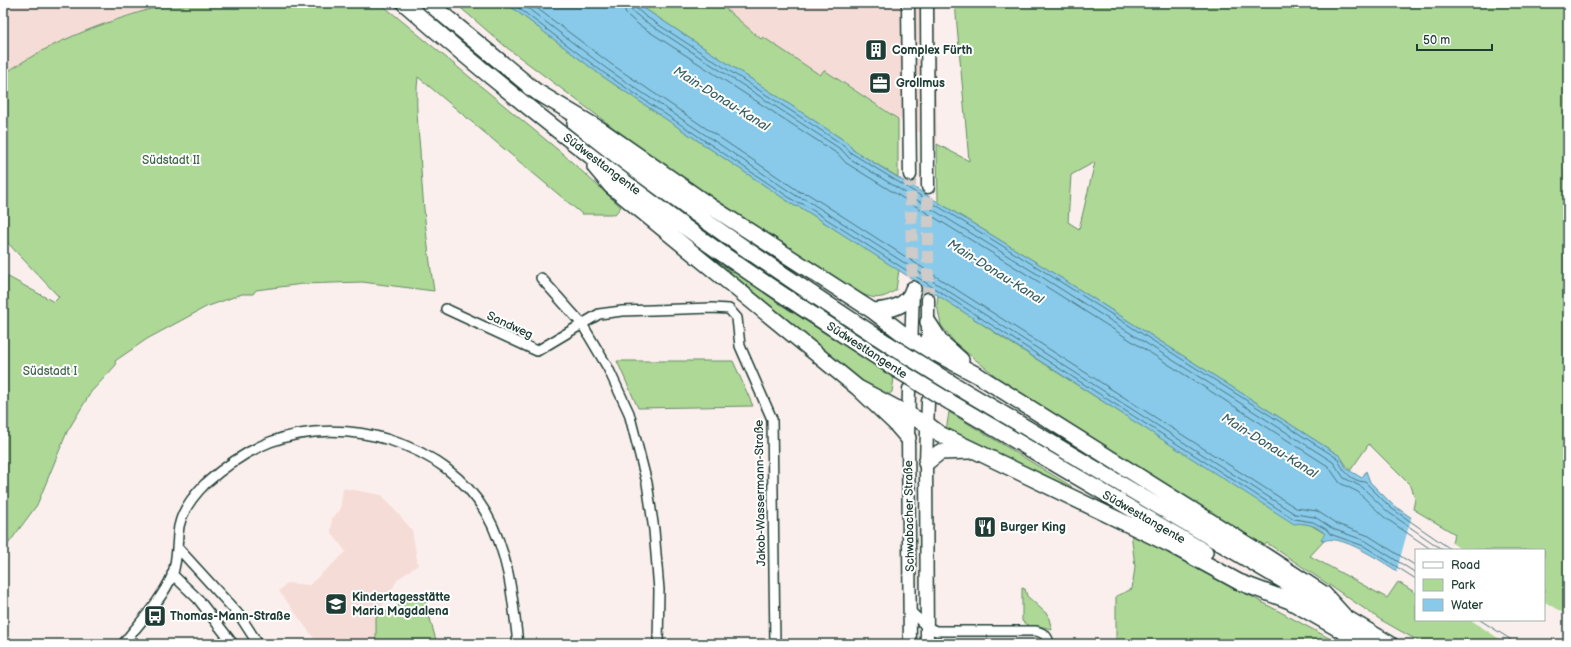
<svg xmlns="http://www.w3.org/2000/svg" width="1571" height="647" font-family="'Balsamiq Sans',sans-serif">
	<style>
		.built { fill: #f6dcd7 }
		.green { fill: #add896; stroke: #668a65; fill-rule: evenodd }
		.water { fill: #89caea; stroke: #5f92a1 }
		.pier { fill: #fbefed }
		.lines { fill: none; stroke-linecap: round; stroke-linejoin: round }
		.shore { stroke: #49757d; stroke-width: 1 }
		.secondary-tunnel { stroke: #cfcbc8; stroke-width: 12; stroke-dasharray: 12 6; stroke-linecap: butt }
		.minor-casing { stroke: #1f3d34; stroke-width: 12 }
		.secondary-casing { stroke: #1f3d34; stroke-width: 15 }
		.trunk-casing { stroke: #1f3d34; stroke-width: 18 }
		.minor { stroke: #fff; stroke-width: 9 }
		.secondary { stroke: #fff; stroke-width: 12 }
		.trunk { stroke: #fff; stroke-width: 15 }
		.trunk-bridge-casing { stroke: #1f3d34; stroke-width: 18; stroke-linecap: butt }
		.trunk-bridge { stroke: #fff; stroke-width: 15 }
		.labels { text-anchor: middle; stroke-width: 4; stroke-linejoin: round; paint-order: stroke }
		.poi-label { font-size: 12px; font-weight: bold; fill: #1f3d34; stroke: #fff; text-anchor: start }
		.park-label { font-size: 12px; fill: #42644c; stroke: #fff }
		.street-label { font-size: 12px; fill: #1f3d34; stroke: #fff }
		.water-label { font-size: 13px; font-style: italic; fill: #3a6062; stroke: #fff }
	</style>
	<rect width="100%" height="100%" fill="#fbefed"/>
	<filter id="ink" filterUnits="userSpaceOnUse"><feTurbulence type="fractalNoise" baseFrequency=".025" numOctaves="2"/><feDisplacementMap in="SourceGraphic" scale="8" xChannelSelector="R" yChannelSelector="G"/><feConvolveMatrix kernelMatrix="1 2 1 2 8 2 1 2 1" color-interpolation-filters="sRGB"/></filter>
	<g filter="url(#ink)">
		<!-- built -->
		<path class="built" d="M 3,3 L 172,3 L 126,15 L 70,37 L 20,63 L 3,75 Z
			M 719,3 L 935,3 L 937,144 L 825,70 L 821,75 L 763,37 L 761,39 Z
			M 343,488 L 382,495 L 412,530 L 418,565 L 398,579 L 376,617 L 375,643 L 370,644 L 318,644 L 279,591 L 287,583 L 309,585 L 346,552 L 331,532 L 332,518 L 340,510 Z"/>
		<!-- green -->
		<path class="green" d="M 172,3 L 380,3 L 563,154 L 621,207 L 615,214 L 582,214 L 418,77 C 415,101 418,126 420,150 C 422,197 427,245 434,291 L 362,282 L 303,284 L 256,290 L 253,294 L 242,294 L 206,307 L 147,339 L 115,361 L 116,365 L 91,392 L 67,432 L 37,505 L 3,551 L 3,274 L 54,302 L 59,297 L 3,238 L 3,75 C 53,39 113,19 172,3 Z
			M 455,3 L 506,3 L 602,76 L 795,206 L 800,207 L 899,270 L 896,290 C 880,301 873,299 855,291 L 659,162 L 506,47 Z
			M 636,3 L 719,3 L 761,39 L 763,37 L 820,75 L 824,70 L 898,119 L 898,177 L 853,150 L 848,143 Z
			M 955,3 L 1568,3 L 1568,644 L 1419,644 L 1420,642 L 1381,620 L 1267,543 L 1263,547 L 998,378 L 955,343 L 941,325 L 937,305 L 938,295 L 1003,338 L 1294,523 L 1309,524 L 1324,533 L 1325,534 L 1321,539 L 1324,541 L 1310,556 L 1387,598 L 1398,582 L 1416,593 L 1416,620 L 1544,620 L 1544,550 L 1449,550 L 1455,534 L 1413,509 L 1415,499 L 1411,486 L 1369,444 L 1350,471 L 1340,456 L 1047,269 L 938,202 L 937,144 L 969,161 ZM 1095,162 L 1079,229 L 1068,222 L 1071,175 Z
			M 650,210 L 777,302 L 894,378 L 892,392 L 888,395 L 871,388 L 649,212 Z
			M 617,361 L 733,361 L 753,406 L 638,408 Z
			M 949,412 L 1071,486 L 1072,489 L 946,431 Z
			M 1131,532 L 1340,644 L 1116,644 L 1116,596 L 1132,589 L 1135,567 Z
			M 1022,588 L 1025,589 L 1027,596 L 1048,615 L 1052,630 C 1043,624 1030,630 1022,621 Z
			M 423,593 L 437,644 L 371,644 L 376,643 L 376,617 Z"/>
		<!-- water -->
		<path class="water" d="M 506,3 L 636,3 L 848,143 L 853,150 L 1047,269 L 1340,456 L 1347,469 L 1362,478 L 1366,471 L 1370,482 L 1393,505 L 1448,543 L 1416,550 L 1416,584 C 1400,573 1341,531 1324,541 L 1321,539 L 1325,534 C 1318,526 1305,522 1294,524 L 800,207 L 795,206 L 602,76 Z"/>
		<!-- pier -->
		<path class="pier" d="M 1412,515 L 1462,550 L 1416,550 L 1416,586 L 1396,573 Z
			M 1545,602 L 1568,616 L 1568,644 L 1507,644 L 1471,620 L 1544,620 Z"/>
		<g class="lines">
			<!-- shore -->
			<path class="shore" d="M 512,3 L 604,73 L 796,202 L 803,204 L 1294,519 L 1313,522 L 1326,529 L 1330,534 L 1364,546 L 1416,579
				M 521,3 L 607,69 L 798,197 L 805,199 L 1295,514 L 1315,517 L 1333,529 L 1366,541 L 1416,573
				M 530,3 L 611,64 L 800,192 L 808,194 L 1296,508 L 1317,511 L 1337,524 L 1369,536 L 1416,566
				M 623,3 L 626,14 L 639,25 L 838,154 L 846,163 L 1039,282 L 1328,466 L 1340,483 L 1358,492 L 1384,517 L 1432,550
				M 629,3 L 631,10 L 643,20 L 842,150 L 849,158 L 1042,277 L 1333,462 L 1344,478 L 1362,487 L 1388,512 L 1443,550
				M 634,3 L 635,7 L 645,16 L 845,146 L 851,153 L 1045,272 L 1337,458 C 1343,470 1350,481 1365,482 L 1391,508 L 1452,550
				M 1480,620 L 1510,639 L 1512,644"/>
			<!-- secondary-tunnel -->
			<path class="secondary-tunnel" d="M 910,175 L 913,289
				M 928,299 L 928,187"/>
			<!-- minor casing -->
			<g class="minor-casing">
				<path id="minor" d="M 541,278 L 582,324 L 608,368 L 629,413 L 647,483 L 654,530 L 659,590 L 658,644
					M 446,309 L 537,351 L 599,314 L 622,311 L 712,308 L 729,309 L 737,318 L 740,346 L 772,419 L 775,644
					M 178,548 L 240,616 L 258,644
					M 172,574 L 198,599 L 233,644
					M 910,611 L 927,627 L 936,631 L 1036,631 C 1044,633 1048,636 1049,644
					M 123,644 C 140,622 161,601 172,576 C 177,562 177,548 178,534 C 179,515 192,497 205,484 C 223,468 247,451 270,442 C 345,414 445,442 486,513 C 509,553 513,600 518,644"/>
			</g>
			<!-- secondary casing -->
			<g class="secondary-casing">
				<path id="secondary" d="M 908,3 L 910,175
					M 927,3 L 928,187
					M 928,299 L 928,359
					M 911,351 L 913,289
					M 909,389 L 908,438 L 910,644
					M 927,644 L 926,463 L 928,401"/>
			</g>
			<!-- trunk casing -->
			<g class="trunk-casing">
				<path id="trunk" d="M 404,3 C 495,83 591,158 689,230 C 753,277 821,320 888,364
					M 429,3 L 538,93
					M 529,87 L 601,130 L 710,206 L 873,311 L 911,340 L 979,376 L 1256,550 L 1324,594 L 1345,617
					M 575,123 C 675,203 781,274 888,344
					M 595,167 L 611,186 L 858,388 L 895,423 L 908,438
					M 873,311 C 889,310 908,307 913,289
					M 928,322 L 941,342 L 961,360
					M 951,383 L 1390,644
					M 858,388 L 928,425 L 940,434 L 1171,545 L 1239,582 L 1290,601
					M 950,402 L 1205,552
					M 926,463 L 940,452 L 970,451
					M 1281,596 L 1365,644"/>
			</g>
			<!-- minor -->
			<use href="#minor" class="minor"/>
			<!-- secondary -->
			<use href="#secondary" class="secondary"/>
			<!-- trunk -->
			<use href="#trunk" class="trunk"/>
			<!-- trunk-bridge casing -->
			<g class="trunk-bridge-casing">
				<path id="trunk-bridge" d="M 888,344 L 951,383
					M 888,364 L 950,402"/>
			</g>
			<!-- trunk-bridge -->
			<use href="#trunk-bridge" class="trunk-bridge"/>
		</g>
	</g>
	<!-- icons -->
	<defs>
		<g id="building-square" transform="scale(1.15)"><rect x="-9" y="-9" width="18" height="18" rx="4" fill="#1f3d34" stroke="#fff"/><path d="M-4-6H4V6H1V3H-1V6H-4ZM-2.5-4.3h1.7v1.8h-1.7ZM.8-4.3h1.7v1.8H.8ZM-2.5-1h1.7V.8h-1.7ZM.8-1h1.7V.8H.8Z" fill="#fff"/></g>
		<g id="office-square" transform="scale(1.15)"><rect x="-9" y="-9" width="18" height="18" rx="4" fill="#1f3d34" stroke="#fff"/><path d="M-6-3h4V-5.5h4V-3h4V5H-6ZM-1-4.5V-3h2v-1.5ZM-6 0V1H6V0Z" fill="#fff"/></g>
		<g id="restaurant-square" transform="scale(1.15)"><rect x="-9" y="-9" width="18" height="18" rx="4" fill="#1f3d34" stroke="#fff"/><path d="M-5-6h1v4h1v-4h1v4h1v-4h1v5L-1.5 .5V6h-2V.5L-5-1ZM5-6V6H3V1.5H1.5Q1.5-4 5-6Z" fill="#fff"/></g>
		<g id="school-square" transform="scale(1.15)"><rect x="-9" y="-9" width="18" height="18" rx="4" fill="#1f3d34" stroke="#fff"/><path d="M0-5L7-2L0 1L-7-2ZM-4 1L0 2.5L4 1V4Q0 6-4 4Z" fill="#fff"/></g>
		<g id="bus-square" transform="scale(1.15)"><rect x="-9" y="-9" width="18" height="18" rx="4" fill="#1f3d34" stroke="#fff"/><path d="M-5-6H5V4H4V6H2V4H-2V6H-4V4H-5ZM-3.5-4V0h7V-4ZM-3.5 1.2v1.5H-2V1.2ZM2 1.2v1.5H3.5V1.2Z" fill="#fff"/></g>
	</defs>
	<g fill-rule="evenodd">
		<use href="#building-square" x="876" y="50"/>
		<use href="#office-square" x="880" y="83"/>
		<use href="#restaurant-square" x="985" y="527"/>
		<use href="#school-square" x="336" y="604"/>
		<use href="#bus-square" x="155" y="616"/>
	</g>
	<g class="labels">
		<!-- poi labels -->
		<g class="poi-label">
			<text x="892" y="54">Complex Fürth</text>
			<text x="896" y="87">Grollmus</text>
			<text x="1000" y="531">Burger King</text>
			<text x="352" y="601">Kindertagesstätte<tspan x="352" dy="14">Maria Magdalena</tspan></text>
			<text x="170" y="620">Thomas-Mann-Straße</text>
		</g>
		<!-- park labels -->
		<g class="park-label">
			<text x="171" y="164">Südstadt II</text>
			<text x="50" y="375">Südstadt I</text>
		</g>
		<!-- street labels -->
		<g class="street-label">
			<text transform="translate(602 164) rotate(37)" y="4">Südwesttangente</text>
			<text transform="translate(510 325) rotate(25)" y="4">Sandweg</text>
			<text transform="translate(867 350) rotate(33)" y="4">Südwesttangente</text>
			<text transform="translate(760 493) rotate(-91)" y="4">Jakob-Wassermann-Straße</text>
			<text transform="translate(909 516) rotate(-91)" y="4">Schwabacher Straße</text>
			<text transform="translate(1144 517) rotate(30)" y="4">Südwesttangente</text>
		</g>
		<!-- water labels -->
		<g class="water-label">
			<text transform="translate(722 98) rotate(32)" y="5">Main-Donau-Kanal</text>
			<text transform="translate(996 271) rotate(32)" y="5">Main-Donau-Kanal</text>
			<text transform="translate(1270 445) rotate(32)" y="5">Main-Donau-Kanal</text>
		</g>
	</g>
	<!-- margin -->
	<rect width="1571" height="647" fill="none" stroke="#fff" stroke-width="16"/>
	<rect x="8" y="8" width="1555" height="631" fill="none" stroke="#1f3d34" stroke-width="1.5" filter="url(#ink)"/>
	<!-- legend -->
	<rect x="1415" y="549" width="130" height="72" fill="#ffffff" stroke="#a5b1ae"/>
	<rect x="1423" y="562" width="20" height="6" fill="#ffffff" stroke="#a5b1ae"/>
	<text x="1451" y="569" font-size="12" fill="#1f3d34">Road</text>
	<rect x="1423" y="579" width="20" height="12" fill="#add896" stroke="#a5b1ae"/>
	<text x="1451" y="589" font-size="12" fill="#1f3d34">Park</text>
	<rect x="1423" y="599" width="20" height="12" fill="#89caea" stroke="#a5b1ae"/>
	<text x="1451" y="609" font-size="12" fill="#1f3d34">Water</text>
	<!-- scale -->
	<path d="M1417 44v6h75v-6" fill="none" stroke="#1f3d34" stroke-width="2"/>
	<text x="1423" y="44" font-size="12" fill="#1f3d34" stroke="#ffffff" stroke-width="3" paint-order="stroke">50 m</text>
</svg>
